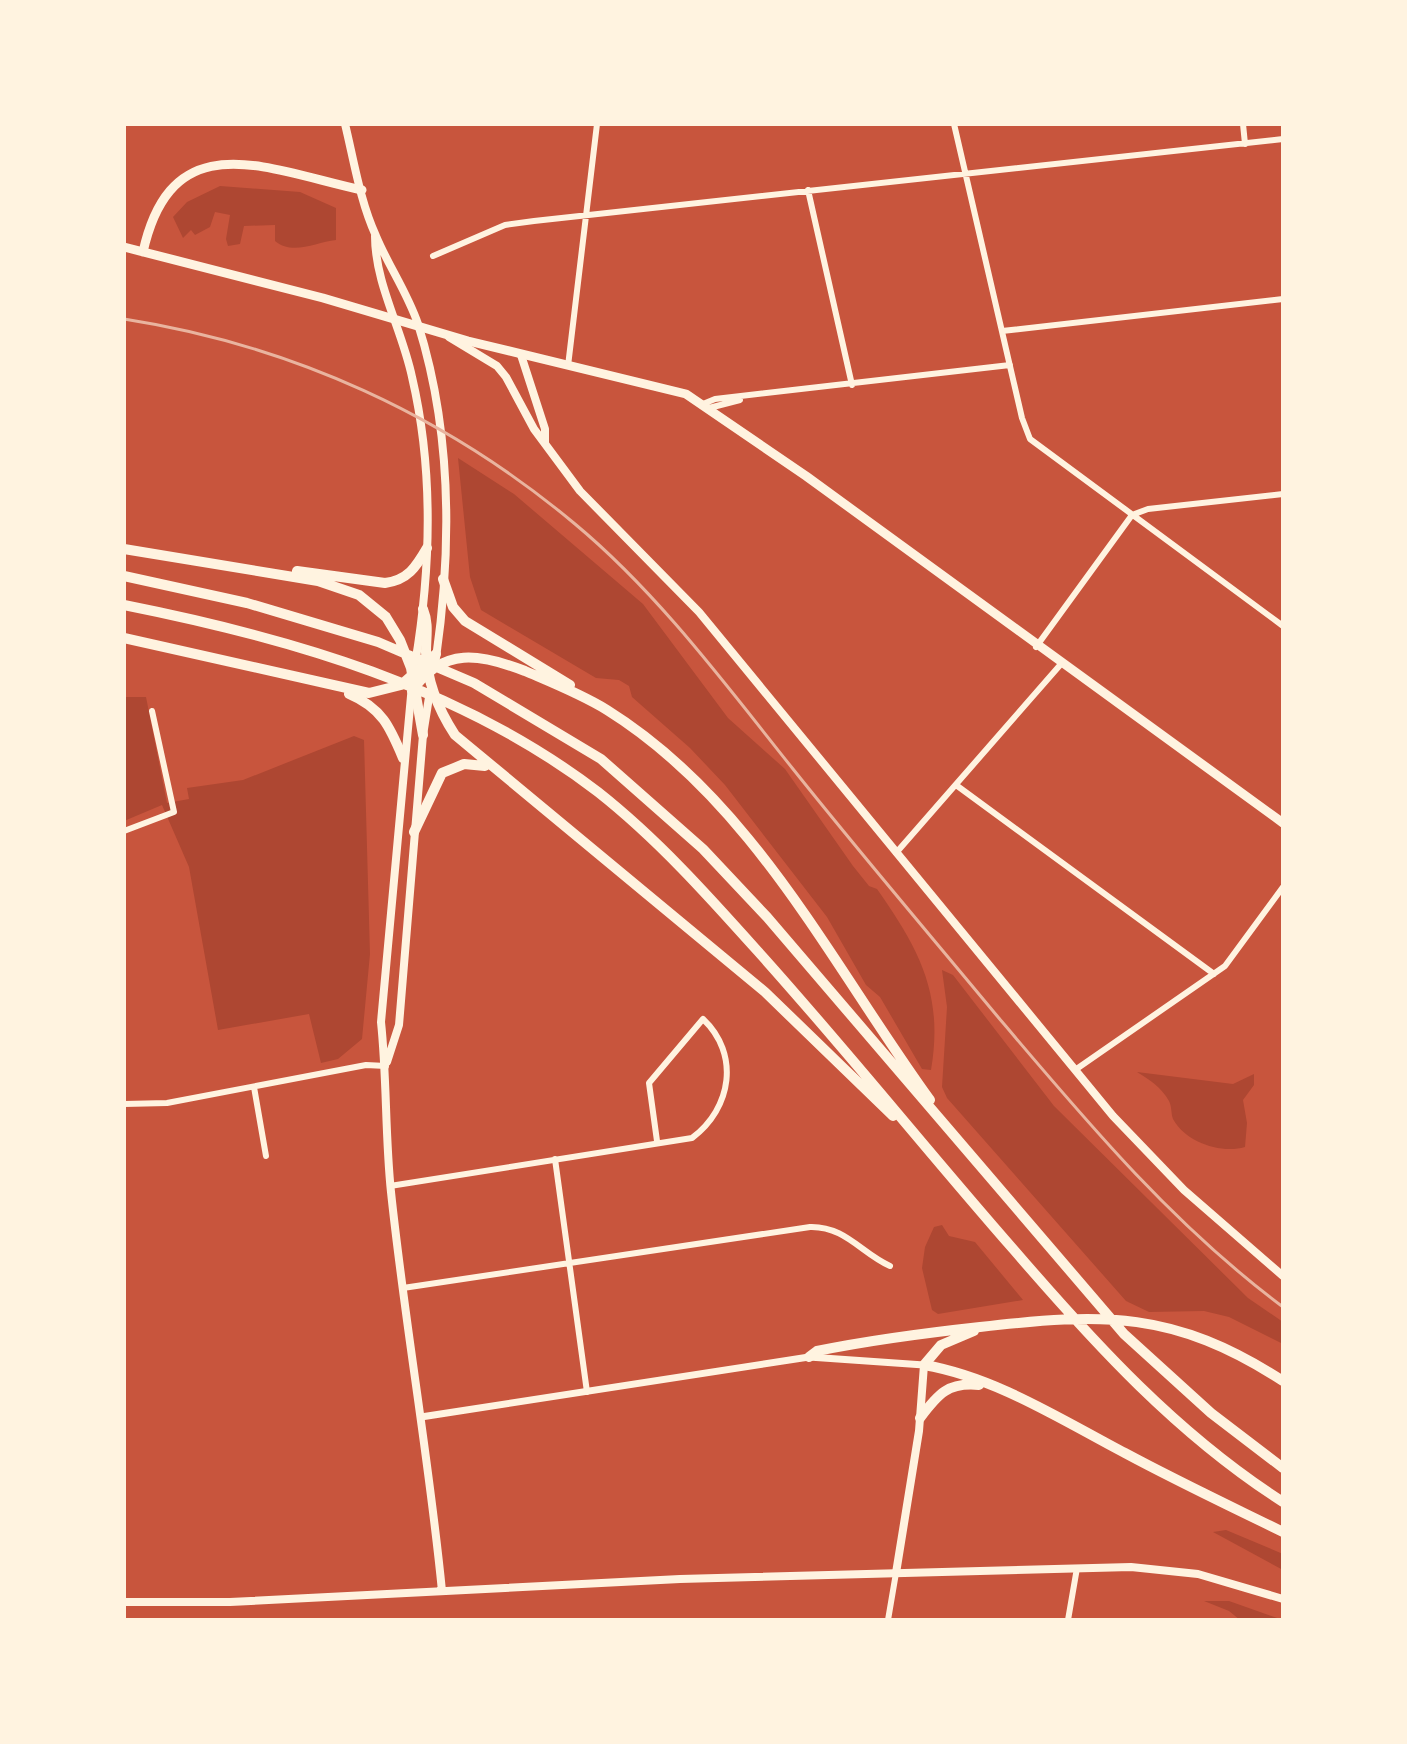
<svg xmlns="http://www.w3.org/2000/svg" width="1407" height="1744" font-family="'Zilla Slab',serif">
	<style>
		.green { fill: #ae4732 }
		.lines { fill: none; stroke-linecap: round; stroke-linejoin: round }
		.minor { stroke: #fff3e0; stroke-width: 6 }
		.tertiary { stroke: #fff3e0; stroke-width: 7 }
		.secondary { stroke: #fff3e0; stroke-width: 8 }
		.primary { stroke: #fff3e0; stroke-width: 9 }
		.motorway { stroke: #fff3e0; stroke-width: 10 }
		.rail { stroke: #e9b49f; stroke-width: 3 }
	</style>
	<rect width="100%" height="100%" fill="#c8553d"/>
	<!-- green -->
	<path class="green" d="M 220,186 L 300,192 L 336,208 L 336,240 C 316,242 293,256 275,241 L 275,225 L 244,226 L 240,244 L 228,246 L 226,239 L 230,215 L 215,212 L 210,227 L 195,235 L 191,230 L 183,238 L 173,217 L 187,202 Z
		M 458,458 L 514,494 L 643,604 L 728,718 L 785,769 L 853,866 L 869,886 L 877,889 C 919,949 944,994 931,1070 L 922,1069 L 880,997 L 866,985 L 827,917 L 725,785 L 690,748 L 632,697 L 629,686 L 619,680 L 596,678 L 481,610 L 470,577 Z
		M 124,697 L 146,697 L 167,803 L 189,799 L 187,788 L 243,780 L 354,736 L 364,740 L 370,954 L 362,1039 L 338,1059 L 321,1063 L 309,1014 L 218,1030 L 189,867 L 162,805 L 124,821 Z
		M 942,970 L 953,975 L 1054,1106 L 1248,1298 L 1283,1322 L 1283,1344 L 1229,1317 L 1204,1311 L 1149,1312 L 1126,1301 L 947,1098 L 942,1087 L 947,1007 Z
		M 1137,1072 L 1233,1084 L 1254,1074 L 1254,1085 L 1243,1100 L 1247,1123 L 1245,1147 C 1222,1154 1186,1143 1173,1119 C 1171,1114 1172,1107 1169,1101 C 1161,1087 1150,1080 1137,1072 Z
		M 942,1225 L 949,1236 L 975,1242 L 1023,1300 L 938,1314 L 932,1310 L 922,1268 L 925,1247 L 934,1227 Z
		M 1226,1530 L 1283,1554 L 1283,1570 L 1213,1532 Z
		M 1204,1601 L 1229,1601 L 1283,1620 L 1240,1620 L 1229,1611 Z"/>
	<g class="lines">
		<!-- minor -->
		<path class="minor" d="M 954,124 L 1022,418 L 1030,439 L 1283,626
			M 1243,124 L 1245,144
			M 808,190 L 852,385
			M 433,256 L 505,225 L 534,221 L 1283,139
			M 1002,331 L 1283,299
			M 568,366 L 597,124
			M 703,404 L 715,399 L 1010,365
			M 709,408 L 740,400
			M 1036,647 L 1132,515 L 1148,509 L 1283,494
			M 956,785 L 1214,974
			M 124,831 L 174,812 L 152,711
			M 896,853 L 1061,664
			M 1075,1070 L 1225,966 L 1283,887
			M 254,1087 L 266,1156
			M 124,1104 L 167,1103 L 366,1065 L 386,1066
			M 555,1159 L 587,1392
			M 390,1186 L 692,1138 C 732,1108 740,1054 703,1019 L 649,1083 L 657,1141
			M 403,1288 L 810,1227 C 845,1226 861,1253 890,1266
			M 888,1620 L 896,1573
			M 1068,1620 L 1077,1568"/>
		<!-- tertiary -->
		<path class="tertiary" d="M 421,1417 L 809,1357 L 924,1365"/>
		<!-- secondary -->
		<path class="secondary" d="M 345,124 C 354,161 360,201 376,236 C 389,267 407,292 418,324 C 452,432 452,547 436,658
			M 375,236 C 375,284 402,329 412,377 C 434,471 431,569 415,664
			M 449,337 L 497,366 L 506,377 L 534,429 L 580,491 L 699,612 L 1113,1116 L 1184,1190 L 1283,1276
			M 521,355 L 545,429 L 545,442
			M 412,685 L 381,1022 C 387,1079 385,1135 391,1192 C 405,1325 429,1458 442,1591
			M 387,1062 L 399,1025 L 423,735 L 430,691
			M 896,1573 L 919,1431 L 924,1365
			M 124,1602 L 230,1602 L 680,1579 L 1131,1567 L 1198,1574 L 1283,1599"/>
		<!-- primary -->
		<path class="primary" d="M 124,247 L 323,298 L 468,341 L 686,394 L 806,476 L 1283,823
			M 143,252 C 172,122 266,169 362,190"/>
		<!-- motorway -->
		<path class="motorway" d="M 124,549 L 318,581 L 359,595 L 386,617 L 400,640 L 411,668 L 423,735
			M 297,571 L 385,583 C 408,580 416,567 427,548
			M 124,576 L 247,603 L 378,642 L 474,683 L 601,759 L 703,849 L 767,917 L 1124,1334 L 1211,1413 L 1283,1468
			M 443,579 L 453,607 L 465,621 L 570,685
			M 124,605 C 290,638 461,687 598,792 C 659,840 712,900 763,957 C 849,1053 929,1153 1014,1250 C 1095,1344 1178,1435 1283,1502
			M 423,609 C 429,624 426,636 426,652 C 427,683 438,709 455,735 L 765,992 L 893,1116
			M 124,638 L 369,693 L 401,685 L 436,654
			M 412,691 C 443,646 481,654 525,671 C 553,683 581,694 607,710 C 753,801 832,965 930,1100
			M 349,694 C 382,708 390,727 403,758
			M 414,832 L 442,773 L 464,764 L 485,766
			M 974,1331 L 941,1345 L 924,1365 C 995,1377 1062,1420 1125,1453 C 1177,1481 1230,1506 1283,1532
			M 809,1357 L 817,1351 C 871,1340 925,1333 980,1327 C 1104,1313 1173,1310 1283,1381
			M 920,1418 C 938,1394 948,1382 979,1385"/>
		<!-- rail -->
		<path class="rail" d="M 124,319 C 291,345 445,415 575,524 C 658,593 726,685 793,769 C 860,853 930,935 998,1017 C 1086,1121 1173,1225 1283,1307"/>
	</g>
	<!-- border -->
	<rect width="1407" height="1744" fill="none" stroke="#fff3e0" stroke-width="252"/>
</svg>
